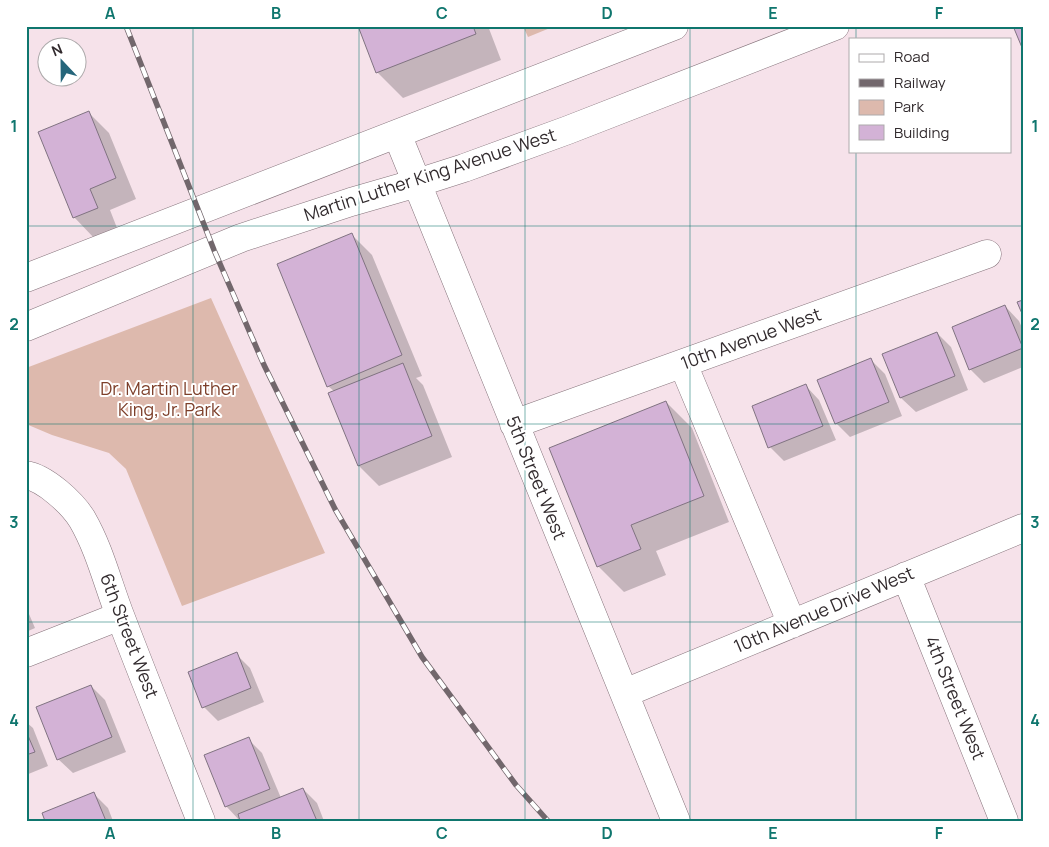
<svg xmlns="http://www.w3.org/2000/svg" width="1049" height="847" font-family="Manrope,sans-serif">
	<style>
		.green { fill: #ddb9ad }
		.shadow { fill: #0003 }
		.building { fill: #d3b2d6; stroke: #807381 }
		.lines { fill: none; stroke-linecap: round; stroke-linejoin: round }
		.minor-casing { stroke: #85737b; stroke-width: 29 }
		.minor { stroke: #fff; stroke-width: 28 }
		.rail-casing { stroke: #72676c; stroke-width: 5.5 }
		.rail { stroke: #fff; stroke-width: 4; stroke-dasharray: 11; stroke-linecap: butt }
		.grid { fill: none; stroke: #0f766e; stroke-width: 1; stroke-opacity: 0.55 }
		.labels { text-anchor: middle; stroke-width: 4; stroke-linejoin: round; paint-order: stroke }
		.street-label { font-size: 18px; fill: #322b2e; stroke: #fff }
		.park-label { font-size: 18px; fill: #7d3f2a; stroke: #fff }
		.neatline { fill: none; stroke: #0f766e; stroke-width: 2 }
		.grid-label { font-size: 16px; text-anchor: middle; font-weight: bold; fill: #0f766e }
	</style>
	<rect width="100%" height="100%" fill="#f6e2ea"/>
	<!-- green -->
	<path class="green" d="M 523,26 L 555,26 L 528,37 Z
		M 211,298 L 325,553 L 182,606 L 126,469 L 109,453 L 52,435 L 26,424 L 26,368 Z"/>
	<!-- shadow -->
	<path class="shadow" d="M 359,26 L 488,26 L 501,60 L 403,98 L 377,72 Z
		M 89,113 L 109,133 L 136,199 L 110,210 L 117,228 L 94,238 L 74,217 Z
		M 352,235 L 372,255 L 422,376 L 416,378 L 423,385 L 452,457 L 379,486 L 359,466 L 330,394 L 335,392 L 328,386 Z
		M 1005,306 L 1019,321 L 1023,330 L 1023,367 L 984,383 L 970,369 Z
		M 937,333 L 951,347 L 968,390 L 916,412 L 901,398 L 884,354 Z
		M 871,360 L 885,374 L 902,416 L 850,437 L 836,423 Z
		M 805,385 L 819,400 L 836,440 L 784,461 L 770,447 Z
		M 666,402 L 692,428 L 729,522 L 656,551 L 666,575 L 624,592 L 598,566 Z
		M 26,607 L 35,628 L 26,632 Z
		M 236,654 L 250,668 L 264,702 L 218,721 L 204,707 Z
		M 91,686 L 105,700 L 126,752 L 73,773 L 58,759 Z
		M 26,722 L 33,728 L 48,766 L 26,775 Z
		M 248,739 L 262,753 L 281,798 L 303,789 L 317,803 L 324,821 L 240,821 L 226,806 Z
		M 94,794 L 108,808 L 113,821 L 47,821 Z"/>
	<!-- building -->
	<path class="building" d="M 358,26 L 473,26 L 476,34 L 376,73 Z
		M 1013,26 L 1023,26 L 1023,50 Z
		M 89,111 L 116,178 L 90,189 L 98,208 L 73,218 L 38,132 Z
		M 352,233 L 402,355 L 327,387 L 277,264 Z
		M 1023,300 L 1023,316 L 1017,302 Z
		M 1005,305 L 1023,348 L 969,370 L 952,327 Z
		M 937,332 L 955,376 L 900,398 L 882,354 Z
		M 871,358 L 889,402 L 835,424 L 817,380 Z
		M 403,363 L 432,436 L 358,466 L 328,393 Z
		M 806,384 L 823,426 L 768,448 L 752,406 Z
		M 666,401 L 704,496 L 631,525 L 641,549 L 597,567 L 549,448 Z
		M 237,652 L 251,688 L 202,708 L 188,672 Z
		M 91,685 L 112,737 L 57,760 L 36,707 Z
		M 26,731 L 35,752 L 26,755 Z
		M 249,737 L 270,789 L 225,807 L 204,755 Z
		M 303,788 L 317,821 L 240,821 L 238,814 Z
		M 94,792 L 106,821 L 45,821 L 42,813 Z"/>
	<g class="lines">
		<!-- minor casing -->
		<g class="minor-casing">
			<path id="minor" d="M 397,134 L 676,821
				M 26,278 L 674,26
				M 26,327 L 241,238 L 351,202 L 417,183 L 464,168 L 568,130 L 835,26
				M 683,364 L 792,624
				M 514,424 L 987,254
				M 26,475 C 45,478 72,503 82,519 C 100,550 108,585 121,618 C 147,686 174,753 201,821
				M 906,576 L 1004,821
				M 26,653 L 120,616
				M 625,693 L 1023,528"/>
		</g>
		<!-- minor -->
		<use href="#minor" class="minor"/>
		<!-- rail casing -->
		<g class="rail-casing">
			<path id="rail" d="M 126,26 L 214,250 L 264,365 L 335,509 L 422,657 L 516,785 L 548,821"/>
		</g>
		<!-- rail -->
		<use href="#rail" class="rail"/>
	</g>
	<!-- grid -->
	<path class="grid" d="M 193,26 L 193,821M 359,26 L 359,821M 525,26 L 525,821M 690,26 L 690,821M 856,26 L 856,39M 856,151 L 856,821M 26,226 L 1023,226M 26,424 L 1023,424M 26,622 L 1023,622"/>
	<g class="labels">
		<!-- street labels -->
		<g class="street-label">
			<text transform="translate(430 175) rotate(-18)" y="6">Martin Luther King Avenue West</text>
			<text transform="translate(751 339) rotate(-20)" y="6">10th Avenue West</text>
			<text transform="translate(536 478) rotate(68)" y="6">5th Street West</text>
			<text transform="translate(824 610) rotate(-23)" y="6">10th Avenue Drive West</text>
			<text transform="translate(129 636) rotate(69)" y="6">6th Street West</text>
			<text transform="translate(955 698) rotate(68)" y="6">4th Street West</text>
		</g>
		<!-- park labels -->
		<g class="park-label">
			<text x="169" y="395">Dr. Martin Luther<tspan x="169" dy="21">King, Jr. Park</tspan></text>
		</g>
	</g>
	<!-- border -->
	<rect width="1049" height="847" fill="none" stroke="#ffffff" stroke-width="55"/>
	<!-- legend -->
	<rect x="849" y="38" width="162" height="115" fill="#ffffff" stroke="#adaaab"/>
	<rect x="859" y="54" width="25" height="8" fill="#ffffff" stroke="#adaaab"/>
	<text x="894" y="62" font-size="15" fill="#322b2e">Road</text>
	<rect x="859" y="79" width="25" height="8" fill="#72676c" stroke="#adaaab"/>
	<text x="894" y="88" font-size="15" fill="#322b2e">Railway</text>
	<rect x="859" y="100" width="25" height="15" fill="#ddb9ad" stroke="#adaaab"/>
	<text x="894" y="112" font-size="15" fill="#322b2e">Park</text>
	<rect x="859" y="125" width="25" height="15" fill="#d3b2d6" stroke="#adaaab"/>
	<text x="894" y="138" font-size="15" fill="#322b2e">Building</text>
	<!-- north arrow -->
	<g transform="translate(62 62) rotate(338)"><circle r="24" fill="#ffffff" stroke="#adaaab"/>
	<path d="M0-4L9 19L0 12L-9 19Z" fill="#26667b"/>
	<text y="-8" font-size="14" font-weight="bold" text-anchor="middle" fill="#322b2e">N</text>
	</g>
	<rect x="28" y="28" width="994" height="792" class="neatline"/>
	<g class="grid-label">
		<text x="110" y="19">A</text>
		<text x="276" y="19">B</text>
		<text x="442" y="19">C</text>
		<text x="607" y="19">D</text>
		<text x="773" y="19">E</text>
		<text x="939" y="19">F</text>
		<text x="14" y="132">1</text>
		<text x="1035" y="132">1</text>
		<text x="14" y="330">2</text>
		<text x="1035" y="330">2</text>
		<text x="14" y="528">3</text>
		<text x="1035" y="528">3</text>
		<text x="14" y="726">4</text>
		<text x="1035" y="726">4</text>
		<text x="110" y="839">A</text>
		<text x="276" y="839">B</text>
		<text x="442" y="839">C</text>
		<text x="607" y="839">D</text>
		<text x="773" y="839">E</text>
		<text x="939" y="839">F</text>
	</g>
</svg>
